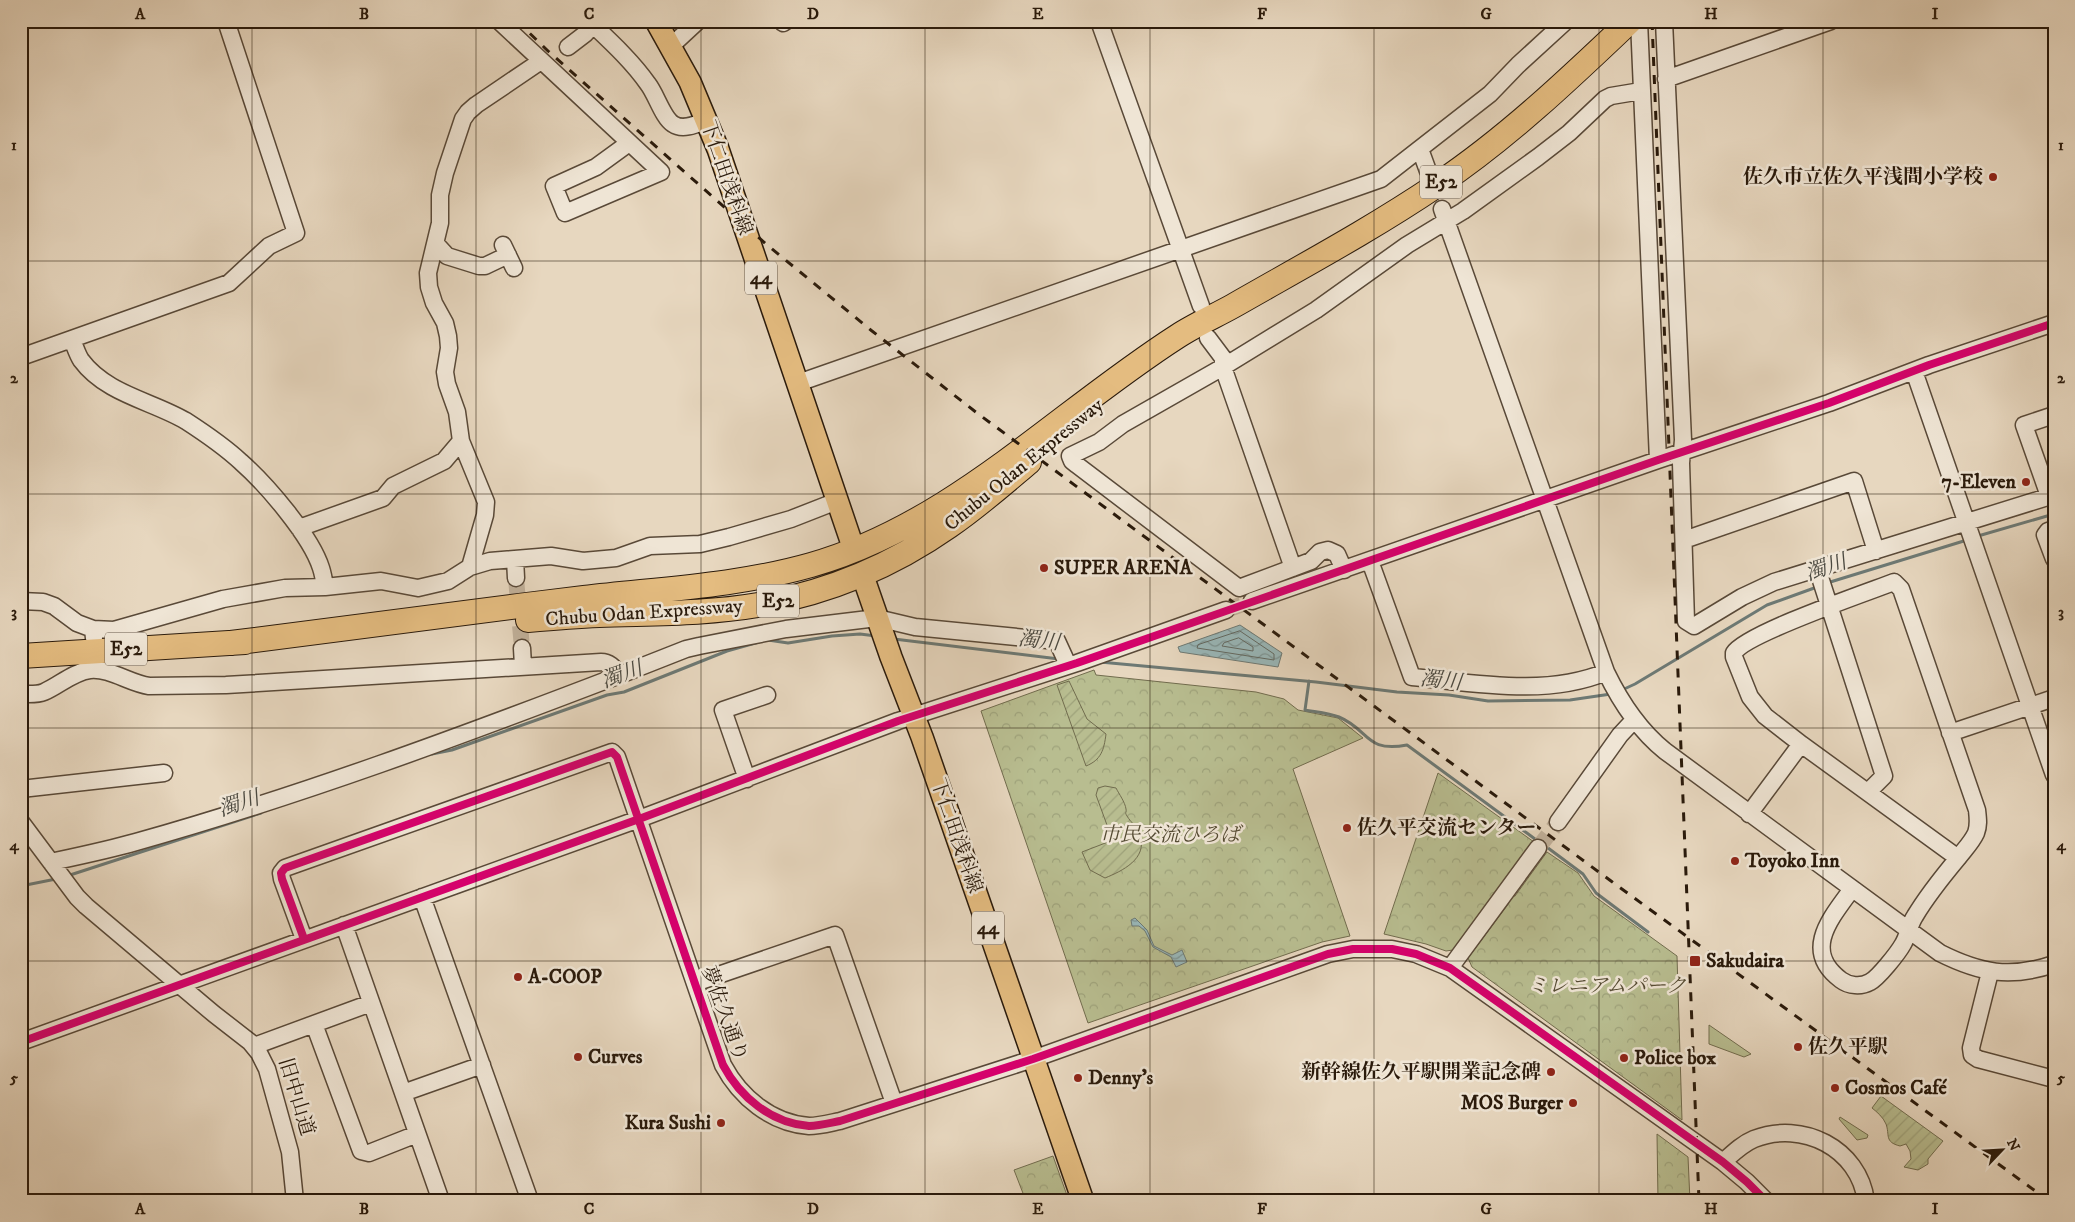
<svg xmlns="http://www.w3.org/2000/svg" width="2075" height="1222" font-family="'IM FELL DW Pica','Noto Serif JP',serif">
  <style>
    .grass { fill: #b8bd90; stroke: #716c4e }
    .park { fill: url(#park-crowns); stroke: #716c4e }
    .garden { fill: url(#garden-furrows); stroke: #716c4e }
    .water { fill: url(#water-waves); stroke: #6d7974 }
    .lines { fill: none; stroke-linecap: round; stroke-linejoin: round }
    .shore { stroke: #626962; stroke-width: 1 }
    .stream { stroke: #6d7974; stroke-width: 3 }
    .minor-tunnel { stroke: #c1b19b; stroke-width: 16; stroke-dasharray: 16 8; stroke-linecap: butt }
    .minor-casing { stroke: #594938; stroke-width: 19 }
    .major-casing { stroke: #2a1a0b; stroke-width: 24 }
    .highway-casing { stroke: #2a1a0b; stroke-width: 26 }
    .minor { stroke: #efe5d5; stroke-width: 16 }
    .major { stroke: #e4bc80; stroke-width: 21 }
    .highway { stroke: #e4bc80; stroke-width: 24 }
    .rail { stroke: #2a1a0b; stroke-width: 3; stroke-dasharray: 9 9; stroke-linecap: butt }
    .cycleway-casing { stroke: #efe5d5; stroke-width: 11 }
    .cycleway { stroke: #d6006c; stroke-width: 8 }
    .grid { fill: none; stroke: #2a1a0b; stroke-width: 1; stroke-opacity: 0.55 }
    .poi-dot { fill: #8f2418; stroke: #efe5d5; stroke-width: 2 }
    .labels { text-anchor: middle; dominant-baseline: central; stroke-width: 5; stroke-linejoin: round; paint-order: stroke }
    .shield { fill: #efe5d5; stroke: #655748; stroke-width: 1 }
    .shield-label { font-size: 19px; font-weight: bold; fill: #2a1a0b }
    .poi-label { font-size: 20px; font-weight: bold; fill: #2a1a0b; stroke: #efe5d5; text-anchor: start }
    .street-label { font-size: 20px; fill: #2a1a0b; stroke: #efe5d5 }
    .park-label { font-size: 20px; font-style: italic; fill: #554b33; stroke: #efe5d5 }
    .water-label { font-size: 21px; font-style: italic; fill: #4b4940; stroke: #efe5d5 }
    .neatline { fill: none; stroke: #2a1a0b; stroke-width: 2 }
    .grid-label { font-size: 16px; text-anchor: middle; font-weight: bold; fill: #2a1a0b }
  </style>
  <defs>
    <pattern id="park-crowns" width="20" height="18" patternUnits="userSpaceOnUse" patternTransform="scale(1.25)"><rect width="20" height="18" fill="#b8bd90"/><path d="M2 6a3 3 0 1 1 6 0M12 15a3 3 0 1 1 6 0" fill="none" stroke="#9ea27b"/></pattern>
    <pattern id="garden-furrows" width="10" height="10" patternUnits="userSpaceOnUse" patternTransform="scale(1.25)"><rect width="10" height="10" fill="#b8bd90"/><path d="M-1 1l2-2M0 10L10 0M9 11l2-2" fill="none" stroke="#9ea27b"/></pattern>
    <pattern id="water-waves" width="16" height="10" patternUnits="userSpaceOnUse" patternTransform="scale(1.25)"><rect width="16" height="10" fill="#99b8ba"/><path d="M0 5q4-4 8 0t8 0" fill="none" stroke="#7d9595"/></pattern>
  </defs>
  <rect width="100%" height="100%" fill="#e7d7bf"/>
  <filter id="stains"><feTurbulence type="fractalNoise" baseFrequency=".004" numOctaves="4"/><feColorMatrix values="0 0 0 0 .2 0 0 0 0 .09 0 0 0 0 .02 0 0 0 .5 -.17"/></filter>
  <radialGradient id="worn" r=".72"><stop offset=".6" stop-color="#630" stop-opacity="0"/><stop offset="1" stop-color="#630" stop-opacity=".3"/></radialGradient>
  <!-- grass -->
  <path class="grass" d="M1709,1025L1751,1054L1744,1057L1709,1044Z
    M1840,1117L1868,1135L1867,1138L1857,1140L1839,1119Z"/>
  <!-- park -->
  <path class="park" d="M1094,670L1096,675L1256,692L1284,699L1298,710L1338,718L1363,738L1293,769L1350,936L1322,942L1088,1023L981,711Z
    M1438,773L1534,842L1494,897L1515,896L1547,852L1578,873L1594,896L1677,956L1682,1120L1472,967L1468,958L1509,903L1488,904L1453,950L1446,951L1426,944L1384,934Z
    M1657,1134L1688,1157L1690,1201H1658Z
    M1053,1156L1069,1201H1026L1014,1170Z"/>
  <!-- garden -->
  <path class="garden" d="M1069,681L1087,719L1106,734C1104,750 1101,760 1086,766L1057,685Z
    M1105,786L1116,788C1119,794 1125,802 1126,809C1127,814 1124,811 1127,816C1131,823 1138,827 1140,835C1148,859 1122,871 1105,878L1090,870L1082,852L1108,842L1111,836L1096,795L1098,788Z
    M1881,1096L1943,1141L1928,1159V1164L1918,1170L1904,1167L1911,1159L1910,1151L1906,1144L1900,1146C1884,1142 1890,1135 1886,1124C1883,1117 1877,1112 1872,1108Z"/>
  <!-- water -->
  <path class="water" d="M1240,625L1282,653L1278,667L1180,652L1178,647Z
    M1135,918L1147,930L1154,946L1172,955L1182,950L1187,962L1176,967L1171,957L1153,947L1145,931L1139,926H1132L1131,920Z"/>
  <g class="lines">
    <!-- shore -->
    <path class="shore" d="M1240,631L1274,654V660L1197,648L1198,645Z
      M1239,638L1253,647V651L1222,646L1224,643Z"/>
    <!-- stream -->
    <path class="stream" d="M1978,536L2054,514
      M1827,583L1967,540
      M894,639L1059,659
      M768,640L788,643L832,636L860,634L876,636
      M1100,662L1316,682L1397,692L1449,695L1488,701L1570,700L1611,694
      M1309,681L1305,710C1316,712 1329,713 1339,717C1370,730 1365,753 1407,745L1539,842
      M1622,690L1635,684L1767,605L1817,587
      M432,754L452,750L607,695L624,692L727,651L759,642
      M1544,845L1583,874L1596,893L1648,932
      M67,876L261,813
      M21,886L56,879"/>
    <!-- minor-tunnel -->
    <path class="minor-tunnel" d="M516,578L522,648
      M1226,610L1252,601
      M1538,848L1558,822"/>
    <defs>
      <path id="minor" d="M499,21L661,172L565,213L554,186L596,167L629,143
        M589,21C610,41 632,61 648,84C656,94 663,118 673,124C683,131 697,124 707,120
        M782,21L783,23L786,21
        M1099,21L1201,306
        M1639,21L1658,460
        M1664,21L1683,440L1681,463L1686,621L1694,626L1742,597L1774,582L2054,495
        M568,47L585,34L593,25
        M670,47L698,21
        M1666,79L1831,21
        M1420,149L1428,171
        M1442,209L1606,672C1621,703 1639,730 1665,751L1940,953C1980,973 2010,979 2054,964
        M436,244L447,256L479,266H485L508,255
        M503,245L514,268
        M1208,338L1223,358V367L1293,568
        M72,340C75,346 77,354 81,360C106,394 152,401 186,421C203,432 226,448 241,462C266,484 311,536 321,568C323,574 324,580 325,587
        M21,357L229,283L269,246L296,233L226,21
        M1914,371L2054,775
        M798,383L1381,179L1490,94L1518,65L1566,21
        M2049,496L2024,425L2054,415
        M299,528L383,498L393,486L444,461L461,441
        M2054,529L2048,531L2045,535L2054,559
        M1684,540L1854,481L1876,551
        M515,559L516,578
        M1370,561L1412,677C1475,683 1546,697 1606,672
        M470,567L485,515L486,502L461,441L457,412L447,384L445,372L449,348L448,336L445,323L434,303L429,287L428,273L440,223V195L445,173L463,119L468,112L476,105L541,61
        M1817,568L1884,776L1868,792
        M1344,570L1337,554L1328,550L1320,552L1311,561L1239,588L1077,465L1072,461L1070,456L1099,442L1123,424L1223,367L1316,310L1407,245L1463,211L1538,157L1569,133L1605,99L1611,96L1641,91
        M21,601L43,602L54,606L77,623L93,629
        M1252,601L1658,460L1829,403L1929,365L2054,323
        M94,638L93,629L114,630L223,599L285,588L325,587L381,581L418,588L448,581L470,567L490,561L551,556L583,561L616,558L650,546L700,544L729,537L791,519L837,501
        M522,648L523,666
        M21,694C29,694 37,695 44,692C60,685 73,672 90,670C110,668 129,683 149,686L226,685L601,662C610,662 614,668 620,675L686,649L699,646L786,629L877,618L915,627L1057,641L1068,665
        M1950,733L2054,698
        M747,779L723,710L767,695
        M21,789L164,773
        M1749,814L1801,744
        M21,822L77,897L86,906L214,1014L250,1042L259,1053L267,1069L290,1152L295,1201
        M1558,822L1620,735L1634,720
        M51,862C79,856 108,850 136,842C300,796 461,736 620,675
        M1852,889C1830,919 1802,951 1841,980C1849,986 1861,987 1870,982C1878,978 1898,953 1903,944C1908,936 1909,925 1915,916C1927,896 1943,876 1958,858C1964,850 1972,842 1976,833C1979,825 1978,819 1977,810L1901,589L1894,582C1868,592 1745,634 1734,653V657L1750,697L1765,716L1801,744L1958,858
        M422,897L530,1201
        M344,925L441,1201
        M304,939L282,879L281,873L285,868L612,752L617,757L723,1065C740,1097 771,1123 809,1126C819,1126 830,1123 840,1121L1033,1059L1328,954L1353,949H1392L1416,954L1450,968L1723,1162L1747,1182L1766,1201
        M1450,968L1538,848
        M1990,972L1971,1048L1972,1055L1978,1059L2054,1079
        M695,983L835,935L894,1103
        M314,1024L361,1151L369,1153L417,1134
        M21,1042L639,819L898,721L1077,663L1226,610
        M254,1046L371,1003
        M403,1093L482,1065
        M1723,1162C1733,1153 1742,1144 1754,1139C1802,1120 1859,1148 1866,1201"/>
      <path id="major" d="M656,21L690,82L718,149L851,541
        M866,585L891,657L922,737L1083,1201"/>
      <path id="highway" d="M528,620C551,618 575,616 599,615C652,613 706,614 758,605C826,593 892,566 949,526C977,507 1003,484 1029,462
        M231,643C348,628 466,612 584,598C660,589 737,586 811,565C952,525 1056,414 1178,336C1195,325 1215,316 1233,306C1301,267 1372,229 1437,185C1507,138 1569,79 1630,21
        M21,656L245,642"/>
    </defs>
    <!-- minor casing -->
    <use href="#minor" class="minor-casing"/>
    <!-- major casing -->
    <use href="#major" class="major-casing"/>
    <!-- highway casing -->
    <use href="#highway" class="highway-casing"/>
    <!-- minor -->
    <use href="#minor" class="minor"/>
    <!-- major -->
    <use href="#major" class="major"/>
    <!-- highway -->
    <use href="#highway" class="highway"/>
    <!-- rail -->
    <path class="rail" d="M517,21L548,51L766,244L872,331L977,413L1611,881L2049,1201
      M1652,21L1699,1201"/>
    <defs>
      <path id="cycleway" d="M304,939L282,879L281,873L285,868L612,752L617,757L723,1065C740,1097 771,1123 809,1126C819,1126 830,1123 840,1121L1033,1059L1328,954L1353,949H1392L1416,954L1450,968L1723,1162L1747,1182L1766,1201
        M21,1042L639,819L898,721L1077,663L1658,460L1829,403L1929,365L2054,323"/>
    </defs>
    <!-- cycleway casing -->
    <use href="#cycleway" class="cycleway-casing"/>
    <!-- cycleway -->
    <use href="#cycleway" class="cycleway"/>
  </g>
  <!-- grid -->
  <path class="grid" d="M252,21V1201M476,21V1201M701,21V1201M925,21V1201M1150,21V1201M1374,21V1201M1599,21V1201M1823,21V1201M21,261H2054M21,494H2054M21,728H2054M21,961H2054"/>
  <!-- markers -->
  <g class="poi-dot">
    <circle cx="1993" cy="177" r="5"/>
    <circle cx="2026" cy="482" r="5"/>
    <circle cx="1044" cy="568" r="5"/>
    <circle cx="1347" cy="828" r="5"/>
    <circle cx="1735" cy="861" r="5"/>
    <rect x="1689" y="955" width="12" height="12" rx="2.5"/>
    <circle cx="518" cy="977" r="5"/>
    <circle cx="1798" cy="1047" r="5"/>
    <circle cx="578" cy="1057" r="5"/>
    <circle cx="1624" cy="1058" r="5"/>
    <circle cx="1551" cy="1072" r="5"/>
    <circle cx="1078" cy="1078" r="5"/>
    <circle cx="1835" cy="1088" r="5"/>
    <circle cx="1573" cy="1103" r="5"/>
    <circle cx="721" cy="1123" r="5"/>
  </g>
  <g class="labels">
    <!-- shield labels -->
    <g class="shield">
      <rect x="1420" y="165.5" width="42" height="33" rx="4"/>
      <rect x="745" y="261.5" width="32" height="33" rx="4"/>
      <rect x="757" y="584.5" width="42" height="33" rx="4"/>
      <rect x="105" y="632.5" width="42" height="33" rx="4"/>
      <rect x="972" y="911.5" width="32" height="33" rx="4"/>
    </g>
    <g class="shield-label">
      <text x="1441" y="182">E52</text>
      <text x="761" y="278">44</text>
      <text x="778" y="601">E52</text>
      <text x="126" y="649">E52</text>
      <text x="988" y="928">44</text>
    </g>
    <!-- poi labels -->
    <g class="poi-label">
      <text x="1983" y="177" text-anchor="end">佐久市立佐久平浅間小学校</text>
      <text x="2016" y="482" text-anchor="end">7-Eleven</text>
      <text x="1054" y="568">SUPER ARENA</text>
      <text x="1357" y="828">佐久平交流センター</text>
      <text x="1745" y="861">Toyoko Inn</text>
      <text x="1706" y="961">Sakudaira</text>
      <text x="528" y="977">A-COOP</text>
      <text x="1808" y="1047">佐久平駅</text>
      <text x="588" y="1057">Curves</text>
      <text x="1634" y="1058">Police box</text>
      <text x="1541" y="1072" text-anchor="end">新幹線佐久平駅開業記念碑</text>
      <text x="1088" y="1078">Denny's</text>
      <text x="1845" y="1088">Cosmos Café</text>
      <text x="1563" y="1103" text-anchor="end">MOS Burger</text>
      <text x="711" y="1123" text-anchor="end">Kura Sushi</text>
    </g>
    <!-- street labels -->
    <g class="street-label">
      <text transform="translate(726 178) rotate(71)">下仁田浅科線</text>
      <text transform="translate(1024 465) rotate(-39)">Chubu Odan Expressway</text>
      <text transform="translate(644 613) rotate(-4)">Chubu Odan Expressway</text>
      <text transform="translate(956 836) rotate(71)">下仁田浅科線</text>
      <text transform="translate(724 1014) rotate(70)">夢佐久通り</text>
      <text transform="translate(296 1097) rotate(73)">旧中山道</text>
    </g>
    <!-- park labels -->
    <g class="park-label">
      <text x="1170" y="835">市民交流ひろば</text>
      <text x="1607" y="986">ミレニアムパーク</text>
    </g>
    <!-- water labels -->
    <g class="water-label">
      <text transform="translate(1826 568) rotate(-19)">濁川</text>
      <text transform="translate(1039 641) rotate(6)">濁川</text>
      <text transform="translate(622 675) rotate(-20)">濁川</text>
      <text transform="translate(1441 681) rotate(6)">濁川</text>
      <text transform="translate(239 804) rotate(-18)">濁川</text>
    </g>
  </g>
  <!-- margin -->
  <rect width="2075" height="1222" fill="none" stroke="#e7d7bf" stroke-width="55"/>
  <!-- north arrow -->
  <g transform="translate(2002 1150) rotate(65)" stroke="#efe5d5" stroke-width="4" paint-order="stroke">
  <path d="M0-4L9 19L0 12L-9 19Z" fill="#2a1a0b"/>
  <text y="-8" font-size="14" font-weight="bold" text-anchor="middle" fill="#2a1a0b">N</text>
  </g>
  <rect x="28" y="28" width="2020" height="1166" class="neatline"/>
  <g class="grid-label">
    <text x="140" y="19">A</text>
    <text x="364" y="19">B</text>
    <text x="589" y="19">C</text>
    <text x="813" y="19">D</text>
    <text x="1038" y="19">E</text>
    <text x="1262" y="19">F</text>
    <text x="1486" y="19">G</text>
    <text x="1711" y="19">H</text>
    <text x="1935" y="19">I</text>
    <text x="14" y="150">1</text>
    <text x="2061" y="150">1</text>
    <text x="14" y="383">2</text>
    <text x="2061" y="383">2</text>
    <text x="14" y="617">3</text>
    <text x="2061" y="617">3</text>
    <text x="14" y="850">4</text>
    <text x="2061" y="850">4</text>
    <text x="14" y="1083">5</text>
    <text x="2061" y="1083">5</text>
    <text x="140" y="1214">A</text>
    <text x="364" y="1214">B</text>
    <text x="589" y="1214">C</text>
    <text x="813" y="1214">D</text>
    <text x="1038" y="1214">E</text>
    <text x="1262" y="1214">F</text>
    <text x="1486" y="1214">G</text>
    <text x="1711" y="1214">H</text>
    <text x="1935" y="1214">I</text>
  </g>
  <rect width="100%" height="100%" filter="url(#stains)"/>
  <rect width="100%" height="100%" fill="url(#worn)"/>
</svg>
